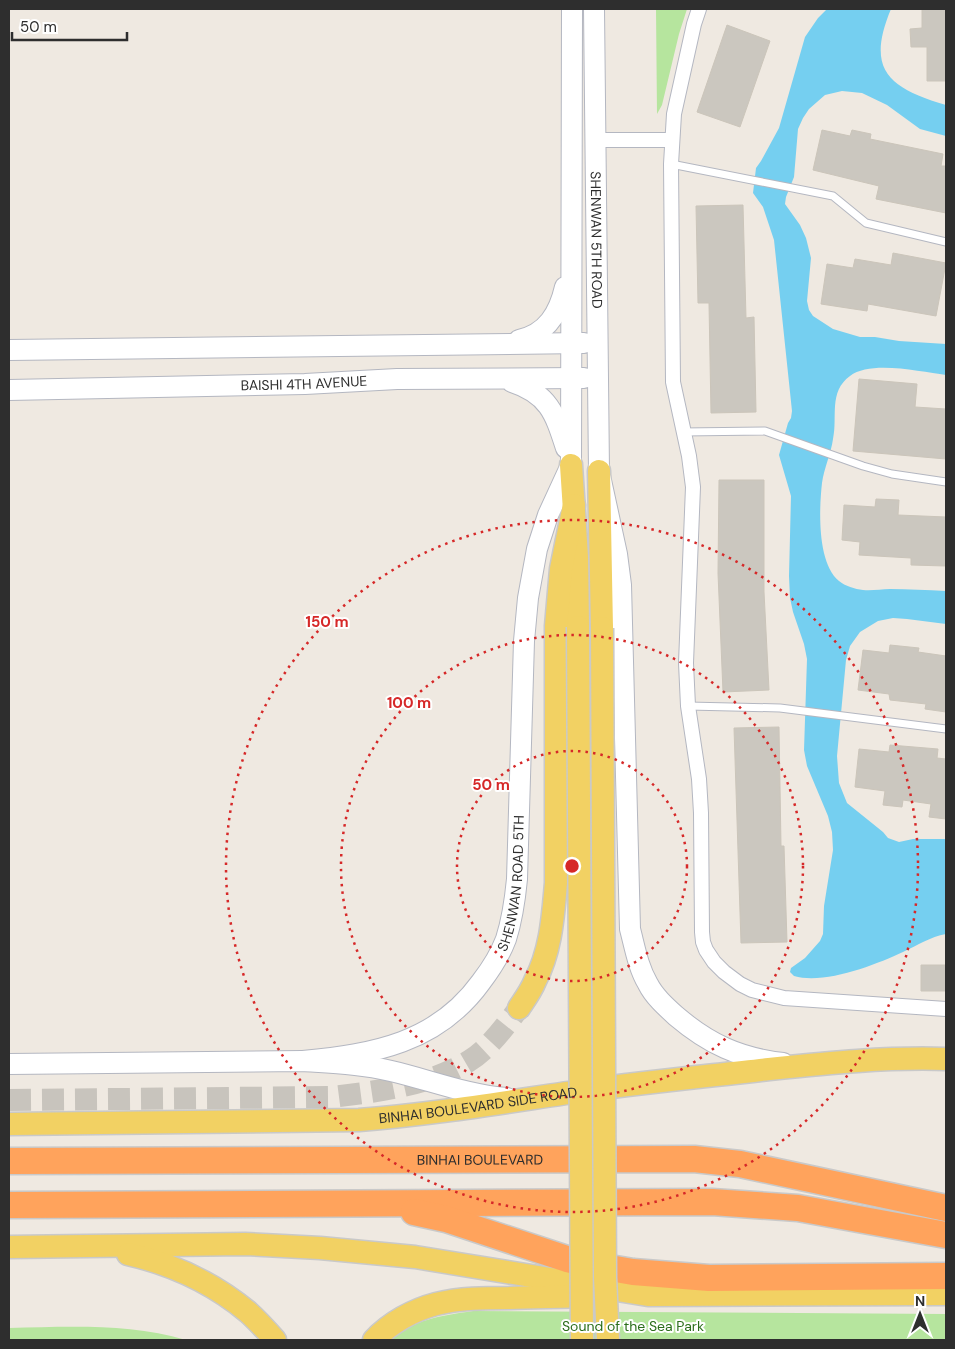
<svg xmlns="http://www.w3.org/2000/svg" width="955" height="1349" font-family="'DM Sans',sans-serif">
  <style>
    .green { fill: #b6e59e }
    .water { fill: #75cff0 }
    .building { fill: #cbc7bf; stroke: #cbc5ba }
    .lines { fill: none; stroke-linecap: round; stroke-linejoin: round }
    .primary-tunnel { stroke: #c8c4bd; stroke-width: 22; stroke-dasharray: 22 11; stroke-linecap: butt }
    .lane-casing { stroke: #b4b7c1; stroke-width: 9 }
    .street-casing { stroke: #b4b7c1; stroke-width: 16 }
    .secondary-casing { stroke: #b4b7c1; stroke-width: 22 }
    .primary-casing { stroke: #c9c9c9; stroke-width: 25 }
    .highway-casing { stroke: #c9c9c9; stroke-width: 29 }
    .lane { stroke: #fff; stroke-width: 7 }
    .street { stroke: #fff; stroke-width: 14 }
    .secondary { stroke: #fff; stroke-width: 20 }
    .primary { stroke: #f2d163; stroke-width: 22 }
    .highway { stroke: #ffa35c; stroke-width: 26 }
    .primary-bridge-casing { stroke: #c9c9c9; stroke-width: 25; stroke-linecap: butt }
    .primary-bridge { stroke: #f2d163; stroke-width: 22 }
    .ring { fill: none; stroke: #d62828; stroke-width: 2.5; stroke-dasharray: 2.5 5 }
    .labels { text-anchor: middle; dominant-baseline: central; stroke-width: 4; stroke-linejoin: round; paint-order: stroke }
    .street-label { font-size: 14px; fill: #2e2e2e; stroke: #fff }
    .park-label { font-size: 14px; fill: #2c6e1b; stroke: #fff }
    .centre { fill: #d62828; stroke: #fff; stroke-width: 2.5 }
    .ring-label { font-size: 15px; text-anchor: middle; font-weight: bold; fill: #d62828; stroke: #fff; stroke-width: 4; stroke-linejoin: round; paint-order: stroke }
  </style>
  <rect width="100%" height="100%" fill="#efe9e1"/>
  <!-- green -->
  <path class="green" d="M656,9H687L679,34L662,105L657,114Z
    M473,1311L946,1314V1340H388C417,1319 439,1316 473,1311Z
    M9,1328C68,1327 128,1323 186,1340H9Z"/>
  <!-- water -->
  <path class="water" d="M827,9H891C865,71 890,88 946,105V136L920,129L887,105L862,93L842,91L825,95L809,109L803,118L798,129L794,177L786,197L785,204L800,225L806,238L811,258L807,301L809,310L813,316L833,329L860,337H875L899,341L946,344V375C921,372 871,360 850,376C828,392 838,417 833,439C831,454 824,468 822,483C819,509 817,563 839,581C845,586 855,589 863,590C872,591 881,589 890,589C908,589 927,590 946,591V624L907,619L893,618L878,621L860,632L850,646L846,660L837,756L839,783L847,803L883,832L888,838L899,842L913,839H946V934C930,937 918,945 903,952C875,965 824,985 794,976L790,972L791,968L805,958L820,941L823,934L824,906L833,850L832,832L828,816L807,766L804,750L807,659L804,644L793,612L790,598L789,576L791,496L779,455L788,423L791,418L792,411L774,240L763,207L753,193L756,168L761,161L779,128L805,37L818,18Z"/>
  <!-- building -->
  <path class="building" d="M922,9H946V81H927V47H911L910,29L922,28Z
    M727,25L770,41L740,127L697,112Z
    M822,130L850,136L852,130L871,134L870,139L943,154L941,166H946V213L876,199L879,186L813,170Z
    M743,205L746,318L754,317L756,412L711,413L709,303H698L696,206Z
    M893,253L946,263L936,316L868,304L867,311L821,304L827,264L853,268L855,259L891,265Z
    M859,379L917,384L915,407L946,409V459L853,451Z
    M719,480H764V592L769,690L723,692L718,573Z
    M876,499L899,500L898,515L946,517V566L911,565V558L859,555L860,542L842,540L844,505L875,507Z
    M890,645L919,648L918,652L946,656V712L925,709L926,704L890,700L889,694L858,690L863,650L889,653Z
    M779,727L781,846H784L787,942L741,943L734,728Z
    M890,745L938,749L937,758L946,759V819L929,817L931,804L903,800L902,807L883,805L885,791L855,787L859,749L889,752Z
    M921,965H946V991H921Z"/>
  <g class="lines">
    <!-- primary-tunnel -->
    <path class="primary-tunnel" d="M9,1100L332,1097C379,1091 428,1086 469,1061C488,1050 506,1025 519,1008"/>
    <defs>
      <path id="lane" d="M671,164L833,196L866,223L946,242
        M683,432L765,431L863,466L892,474L946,482
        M688,706L780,708L946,729"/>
      <path id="street" d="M699,9L694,24L674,114L671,164L673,382L689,456L693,487L686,663L688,706L699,779L701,813L702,932L703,942L706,950L714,962L724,972L740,984L752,990L784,998L946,1009
        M595,140H671"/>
      <g id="secondary">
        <path id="s1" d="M594,9L599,471L617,554L621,585L630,929C635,948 638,967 648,984C654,996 665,1006 676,1016C709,1044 739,1058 783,1063"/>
        <path d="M519,340C547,334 559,313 565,287"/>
        <path d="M9,350L584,343"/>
        <path d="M512,382C549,394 555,414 566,448"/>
        <path id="s2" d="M9,390L305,384L397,379L584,378"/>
        <path id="s3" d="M303,1061C374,1054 437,1043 481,982C491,969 500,955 506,939C512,920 515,900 517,879L524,641L528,598L537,549L548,515L571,465L572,9"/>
        <path d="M9,1064L303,1061C333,1063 362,1064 391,1071C430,1080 467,1095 507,1098"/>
      </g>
      <g id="primary">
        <path d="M571,465L577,557L578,627"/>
        <path d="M599,471L602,628"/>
        <path d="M519,1008C525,999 531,991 535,981C551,951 553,916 556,883V626L561,569L574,505"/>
        <path id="s4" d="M9,1124L359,1120C436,1114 511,1101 588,1090C648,1082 708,1076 769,1069C828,1063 887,1057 946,1059"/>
        <path d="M9,1247L245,1244L320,1248L415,1257L648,1295L946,1294"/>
        <path d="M128,1254C172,1264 213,1283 248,1312C258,1321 267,1331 275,1340"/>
        <path d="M374,1340C390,1323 413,1310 436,1304C460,1298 485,1298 509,1298C535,1297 561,1297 587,1296"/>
      </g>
      <g id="highway">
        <path id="s5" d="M9,1161L694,1159L740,1164L946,1208"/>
        <path d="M9,1205L712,1202L798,1208L946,1235"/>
        <path d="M414,1212L446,1219L567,1259L598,1266L633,1272L709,1278L946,1276"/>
      </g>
    </defs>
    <!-- lane casing -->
    <use href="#lane" class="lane-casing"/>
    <!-- street casing -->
    <use href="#street" class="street-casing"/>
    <!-- secondary casing -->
    <use href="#secondary" class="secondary-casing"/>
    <!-- primary casing -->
    <use href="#primary" class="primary-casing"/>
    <!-- highway casing -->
    <use href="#highway" class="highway-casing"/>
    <!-- lane -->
    <use href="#lane" class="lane"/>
    <!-- street -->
    <use href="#street" class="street"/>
    <!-- secondary -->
    <use href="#secondary" class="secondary"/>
    <!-- primary -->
    <use href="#primary" class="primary"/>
    <!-- highway -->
    <use href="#highway" class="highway"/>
    <defs>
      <path id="primary-bridge" d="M578,627L582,1340
        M602,628L605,1277L608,1340"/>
    </defs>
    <!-- primary-bridge casing -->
    <use href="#primary-bridge" class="primary-bridge-casing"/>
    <!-- primary-bridge -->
    <use href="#primary-bridge" class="primary-bridge"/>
  </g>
  <!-- distance rings -->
  <g class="ring">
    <circle cx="572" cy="866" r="115"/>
    <circle cx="572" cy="866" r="231"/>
    <circle cx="572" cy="866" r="346"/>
  </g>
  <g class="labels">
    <!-- street labels -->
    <g class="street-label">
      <text stroke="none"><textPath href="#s1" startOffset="231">SHENWAN 5TH ROAD</textPath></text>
      <text stroke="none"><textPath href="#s2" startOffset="295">BAISHI 4TH AVENUE</textPath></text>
      <text stroke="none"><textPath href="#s3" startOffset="308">SHENWAN ROAD 5TH</textPath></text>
      <text stroke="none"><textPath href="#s4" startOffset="470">BINHAI BOULEVARD SIDE ROAD</textPath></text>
      <text stroke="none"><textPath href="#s5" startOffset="471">BINHAI BOULEVARD</textPath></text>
    </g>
    <!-- park labels -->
    <g class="park-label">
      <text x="633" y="1326">Sound of the Sea Park</text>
    </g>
  </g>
  <circle cx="572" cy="866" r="8" class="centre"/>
  <g class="ring-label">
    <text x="327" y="627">150 m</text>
    <text x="409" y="708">100 m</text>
    <text x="491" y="790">50 m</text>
  </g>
  <!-- border -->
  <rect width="955" height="1349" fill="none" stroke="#2e2e2e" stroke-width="20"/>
  <!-- north arrow -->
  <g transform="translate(920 1314)" stroke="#ffffff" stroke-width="4" paint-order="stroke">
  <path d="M0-4L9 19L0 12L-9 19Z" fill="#2e2e2e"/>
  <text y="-8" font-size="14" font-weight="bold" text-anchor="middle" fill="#2e2e2e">N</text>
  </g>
  <!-- scale -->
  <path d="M12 32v8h115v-8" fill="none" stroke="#2e2e2e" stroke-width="2.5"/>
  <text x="20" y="32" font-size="15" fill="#2e2e2e" stroke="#ffffff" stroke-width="4" paint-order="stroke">50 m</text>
</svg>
